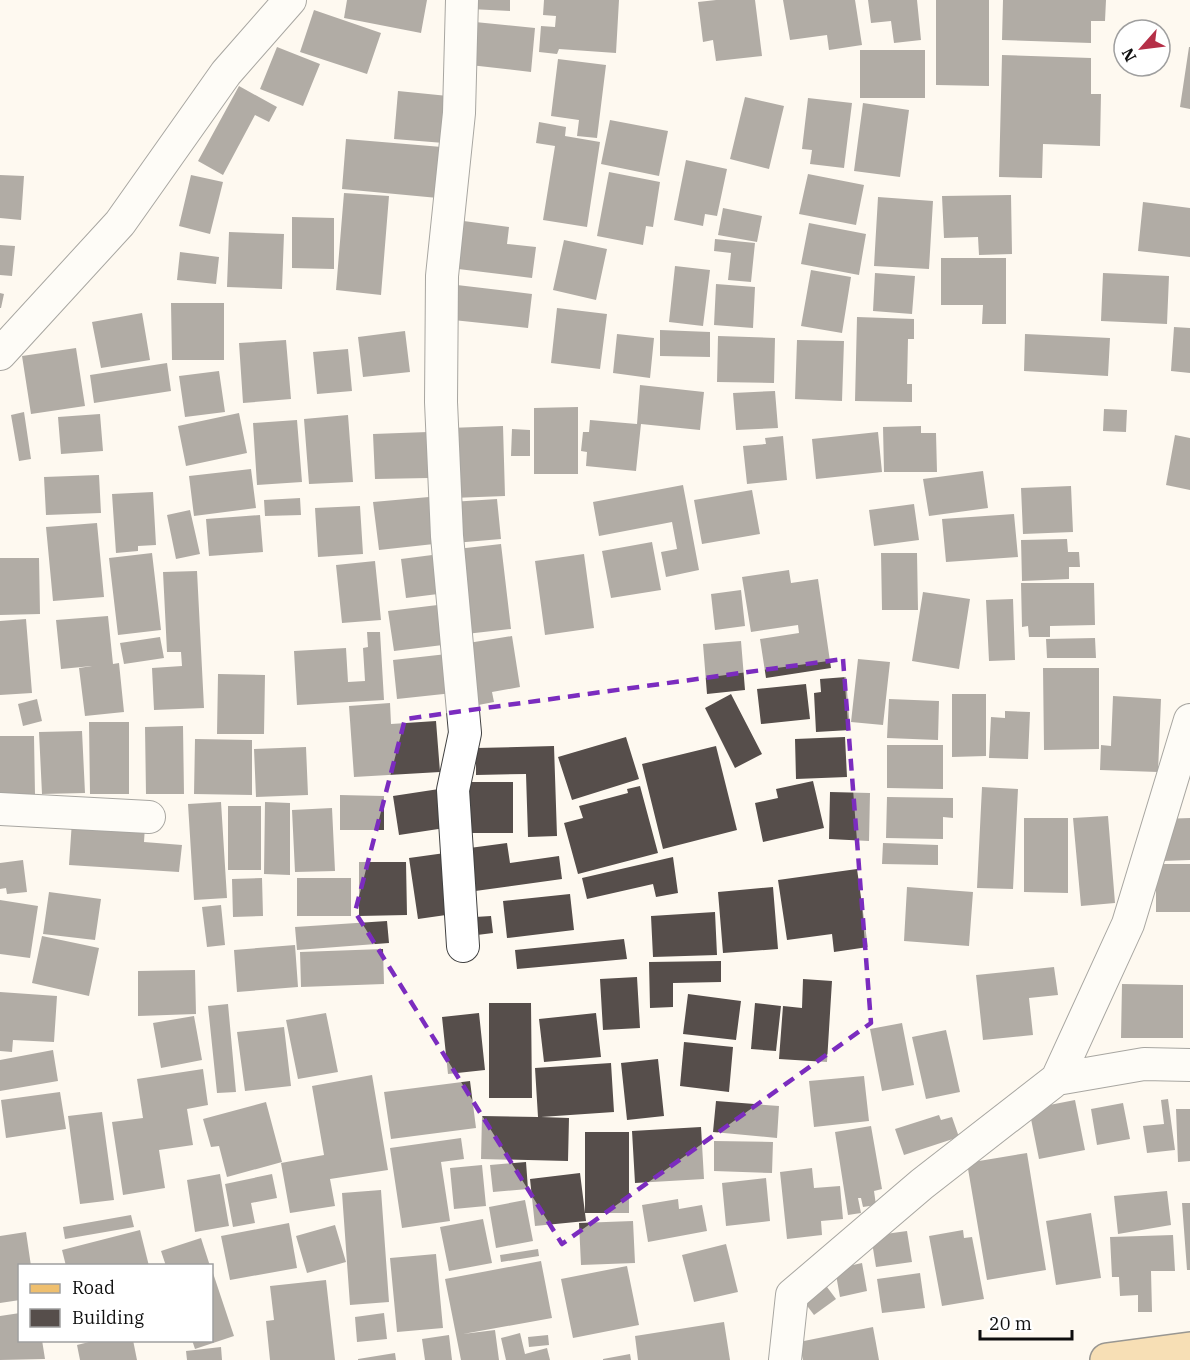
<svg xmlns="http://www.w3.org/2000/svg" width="1190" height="1360" font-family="'IBM Plex Serif',serif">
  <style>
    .building { fill: #564e4b }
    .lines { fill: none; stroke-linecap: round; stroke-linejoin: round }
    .street-casing { stroke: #414141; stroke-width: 34 }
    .primary-casing { stroke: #1f1f1f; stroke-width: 36 }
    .street { stroke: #fff; stroke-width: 32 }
    .primary { stroke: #efbf6e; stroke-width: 33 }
    .marked { fill: none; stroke: #7b2cbf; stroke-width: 4.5; stroke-dasharray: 12 8; stroke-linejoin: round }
  </style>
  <rect width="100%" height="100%" fill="#fef9f0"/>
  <!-- building -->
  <path class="building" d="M347,0H427L421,33L344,18Z
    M470,0H510V11L470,9Z
    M544,0H619L616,53L559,49L557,54L539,52L541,26L555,27L556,16L543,15Z
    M716,0H755L762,56L716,61L713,40L703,42L698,2Z
    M783,0H855L862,45L829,50L827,35L790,40Z
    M868,0H917L921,40L894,43L891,21L871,23Z
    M936,0H989V86L936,85Z
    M1003,0H1106L1105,21H1091V43L1002,40Z
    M314,10L381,33L367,74L300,52Z
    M475,22L535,28L531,72L470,65Z
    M277,47L320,64L303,106L260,89Z
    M1189,47H1190V109L1180,107Z
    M860,50H925V98H860Z
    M1002,55L1091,58V94H1101L1100,146L1043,144L1042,178L999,177Z
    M558,59L606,65L597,138L577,136L579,120L551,116Z
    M239,86L277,107L269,122L255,115L223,175L198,161Z
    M398,91L448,96L444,143L394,139Z
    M745,97L784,106L769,169L730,159Z
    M808,98L852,103L844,168L810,164L812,150L802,149Z
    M863,103L909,110L900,177L854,171Z
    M610,120L668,131L659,176L601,164Z
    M539,122L566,127L565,136L600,142L587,227L543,220L555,146L536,143Z
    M346,139L442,147L438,198L342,189Z
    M686,160L727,169L717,216L705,214L703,226L674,220Z
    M609,172L660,182L653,227L646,226L643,245L597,236Z
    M808,174L864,185L856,225L799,214Z
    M0,175L24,176L21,220L0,218Z
    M191,175L223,182L210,234L179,226Z
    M344,193L389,196L381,295L336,290Z
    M1011,195L1012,254L979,255L978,237L944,238L942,196Z
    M878,197L933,201L929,269L874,266Z
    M1143,202L1190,208V257L1138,251Z
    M723,208L762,216L757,242L718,235Z
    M292,217L334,218V269L292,268Z
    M456,220L509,227L507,244L536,247L532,278L450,268Z
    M809,223L866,234L859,275L801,264Z
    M229,232L284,234L282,289L227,287Z
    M715,239L755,243L751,282L728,280L731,253L714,251Z
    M564,240L607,249L596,300L553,290Z
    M0,245L15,246L12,276L0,275Z
    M180,252L219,257L216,284L177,280Z
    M941,258H1006V324H982L983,305H941Z
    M675,266L710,270L703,326L669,322Z
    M811,270L851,277L842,333L801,326Z
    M875,273L915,276L912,314L873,311Z
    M1103,273L1169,276L1167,324L1101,321Z
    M716,284L755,287L753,328L714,325Z
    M457,285L532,294L528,328L453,320Z
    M0,293L4,294L1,308H0Z
    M171,303H224V360H172Z
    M557,308L607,314L600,369L551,363Z
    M142,313L150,360L101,368L92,322Z
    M857,317L914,319V339H908L907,384H912V402L855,401Z
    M1174,327L1190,328V373L1171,371Z
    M660,330L710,332V357L660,356Z
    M405,331L410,372L363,377L358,337Z
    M617,334L654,338L650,378L613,373Z
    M1025,334L1110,338L1108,376L1024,371Z
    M718,336L775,338L774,383L717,382Z
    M286,340L291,399L243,403L239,343Z
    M797,340L844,341L842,401L795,399Z
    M76,348L85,406L31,414L22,356Z
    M348,349L352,391L317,394L313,352Z
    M167,363L171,391L94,403L90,375Z
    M219,371L225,412L185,417L179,376Z
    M640,385L704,392L700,430L641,424L636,471L586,466L587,452L581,451L583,432H589L590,420L637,424Z
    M775,391L778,428L736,430L733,393Z
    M578,407V474H534V408Z
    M1104,409L1127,410L1126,432L1103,431Z
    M24,412L31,459L19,461L11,415Z
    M239,413L247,453L186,466L178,426Z
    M100,414L103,451L61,454L58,417Z
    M348,415L353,482L309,484L304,419Z
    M297,420L302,482L257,485L253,423Z
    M503,426L505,496L452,498L449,428Z
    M921,426V433H936L937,472H884L883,427Z
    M512,429L530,430V456H511Z
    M428,432L429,478L375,479L373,434Z
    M878,432L882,472L816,479L812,439Z
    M1175,435L1190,438V490L1166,485Z
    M783,436L787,480L747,484L743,446L766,444L765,438Z
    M251,469L256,508L194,516L189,476Z
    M983,471L988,508L929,516L923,479Z
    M99,475L101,513L46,515L44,477Z
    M683,485L699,570L666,577L661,552L677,549L672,522L599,536L593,502Z
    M1071,486L1073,532L1023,534L1021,488Z
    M752,490L760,534L702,544L694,500Z
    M153,492L156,545L138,546V551L116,553L112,494Z
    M429,497L434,544L379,550L373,502Z
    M300,498L301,515L265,516L264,500Z
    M497,499L501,539L454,543L451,502Z
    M914,504L919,540L874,546L869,510Z
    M360,506L363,554L318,557L315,508Z
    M190,510L200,554L176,559L167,515Z
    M1014,514L1018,557L946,562L942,519Z
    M260,515L263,552L209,556L206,519Z
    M97,523L104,597L53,601L46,527Z
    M1067,539L1068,552H1079L1080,567H1069V579L1022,581L1021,540Z
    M652,542L661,590L611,598L602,551Z
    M501,544L511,629L466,634L457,549Z
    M152,553L161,630L118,635L109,558Z
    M881,553H917L918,610H882Z
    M440,554L446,593L406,598L401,559Z
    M584,554L594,628L545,635L535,561Z
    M0,558H39L40,614L0,615Z
    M375,561L381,620L342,623L336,565Z
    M789,570L791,583L818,579L831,668L766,678L760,639L799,633L798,625L751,632L742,577Z
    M197,571L204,708L154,710L152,668L182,666L181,652H167L163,572Z
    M1021,583H1094L1095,625L1050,626V637H1029L1028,626L1022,627Z
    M741,590L745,626L715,630L711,594Z
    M923,592L970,599L959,669L912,661Z
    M1013,599L1015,660L989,661L986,600Z
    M446,604L451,644L394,651L388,611Z
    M108,616L113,664L119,663L124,712L85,716L79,668L92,666L61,669L56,620Z
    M26,619L32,693L0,695V621Z
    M367,632H380L384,700L297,705L294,651L346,648L348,682L365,681L363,648L368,647Z
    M512,636L520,687L492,692L494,702L473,706L462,644Z
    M160,637L164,658L124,664L120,643Z
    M1095,638L1096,658H1047L1046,639Z
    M741,641L745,690L707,694L703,644Z
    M447,654L453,693L397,699L393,660Z
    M858,659L890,662L883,725L851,722Z
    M1043,668H1099V749L1044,750Z
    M218,674L265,675L264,734H217Z
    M846,677L850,730L816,732L814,693L821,692L820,679Z
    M806,684L810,719L761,724L757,689Z
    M731,694L762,754L735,768L705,708Z
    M952,694H986V756L952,757Z
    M1113,696L1161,699L1158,772L1100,770L1101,745L1111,746Z
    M37,699L42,721L23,726L18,704Z
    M889,699L939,701L938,740L887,738Z
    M390,703L391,724L436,721L440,772L354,777L349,706Z
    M1005,711L1030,712L1028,759L989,758L991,717L1005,718Z
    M89,722H129V794H90Z
    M183,726L184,794H146L145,727Z
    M82,731L85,793L42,794L39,732Z
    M0,736H34L35,795H0Z
    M626,737L639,779L572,800L558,757Z
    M845,737L847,777L796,779L795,739Z
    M195,739L252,740V795L194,794Z
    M887,745H943V789L887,788Z
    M554,746L557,836L528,837L526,774L476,775V748Z
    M716,746L737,830L663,849L642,764Z
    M306,747L308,795L256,797L254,749Z
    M813,781L824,828L763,842L755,803L778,798L776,789Z
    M469,782H513V833H469Z
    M640,786L658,853L578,874L564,823L583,818L579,806L628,793L627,789Z
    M982,787L1018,789L1013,889L977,888Z
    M439,789L445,828L399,835L393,796Z
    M830,792L870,793L869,841L829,839Z
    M340,795L384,796V830H340Z
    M887,797L953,798V818L943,817V839L886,838Z
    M221,802L227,898L194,900L188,804Z
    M265,802L290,803V875L264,874Z
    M228,806H261V870H228Z
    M332,808L335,871L295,872L292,810Z
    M1108,816L1115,903L1081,906L1073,818Z
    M1024,818H1068V893L1024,892Z
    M1190,818V860L1163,861L1162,819Z
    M72,821L145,826L144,842L182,845L179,872L69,865Z
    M507,843L510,863L559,856L562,879L468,892L462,849Z
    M883,843L938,845V865L882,864Z
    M445,853L453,914L418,919L409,858Z
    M673,857L678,893L656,897L653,884L587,899L582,878Z
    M23,860L27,892L7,894L6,888L0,889V863Z
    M359,862H406L407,915L359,916Z
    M1156,864H1190V912H1156Z
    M857,869L868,947L834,952L832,934L787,940L778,880Z
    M262,878L263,916L233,917L232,879Z
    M297,878H351V916H297Z
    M773,887L778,949L723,953L718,892Z
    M907,887L973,892L969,946L904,941Z
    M49,892L101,899L95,940L43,934Z
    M570,894L574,930L507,938L503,901Z
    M0,900L38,906L30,958L0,954Z
    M221,905L225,945L207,947L202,907Z
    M715,912L717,955L653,957L651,916Z
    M491,916L493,933L477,935L475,917Z
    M387,921L389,943L297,950L295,927Z
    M42,936L99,948L89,996L32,983Z
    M624,939L627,959L517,969L515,950Z
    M295,945L298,987L237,992L234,950Z
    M383,949L384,984L301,987L300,952Z
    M721,961V982L673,983V1007L650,1008L649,962Z
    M1054,967L1058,995L1029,998L1033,1035L983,1040L976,975Z
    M195,970L196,1014L138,1016V971Z
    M637,977L640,1028L603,1030L600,979Z
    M803,979L832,981L827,1062L779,1059L783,1006L802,1008Z
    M1122,984L1183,985V1038H1121Z
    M0,992L57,996L54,1042L13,1040L12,1052L0,1051Z
    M688,994L741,1001L736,1040L683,1034Z
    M489,1003H531L532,1098H489Z
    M755,1003L781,1006L776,1051L751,1049Z
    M228,1004L236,1092L217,1093L208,1006Z
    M326,1013L338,1072L298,1079L286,1020Z
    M479,1013L485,1070L448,1074L442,1017Z
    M596,1013L601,1057L544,1062L539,1019Z
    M194,1016L202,1060L161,1068L153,1023Z
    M902,1023L914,1085L882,1091L870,1029Z
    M284,1027L291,1086L245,1091L237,1032Z
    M946,1030L960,1092L926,1099L912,1037Z
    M684,1042L733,1047L729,1092L680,1086Z
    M53,1050L58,1081L0,1091V1060Z
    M658,1059L664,1116L627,1120L621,1063Z
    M611,1063L614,1112L541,1117L569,1118L568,1161L481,1159L482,1116L538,1117L535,1068Z
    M203,1069L208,1105L187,1109L193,1145L159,1150L165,1188L123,1195L112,1122L143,1118L137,1079Z
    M372,1075L388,1170L330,1179L335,1206L290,1213L281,1163L324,1155L312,1086Z
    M864,1076L869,1121L814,1127L809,1081Z
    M470,1081L476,1128L391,1139L384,1092Z
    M60,1092L66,1129L6,1138L1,1100Z
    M1168,1099L1175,1150L1147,1153L1143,1126L1164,1124L1161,1100Z
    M1075,1100L1085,1150L1039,1159L1029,1109Z
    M716,1101L779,1106L777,1138L713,1132Z
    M266,1102L282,1162L227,1177L219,1146L211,1147L203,1119Z
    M1123,1103L1130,1139L1097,1145L1091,1109Z
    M1176,1109H1190V1161L1178,1162Z
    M102,1112L114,1200L80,1204L68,1116Z
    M939,1115L941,1120L952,1117L959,1137L904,1155L895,1129Z
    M871,1126L882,1189L874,1191L876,1205L863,1207L861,1198H858L861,1213L848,1215L835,1132Z
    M701,1127L704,1179L635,1183L632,1131Z
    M585,1132H629V1213H585Z
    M461,1138L464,1159L441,1162L450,1221L402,1228L390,1148Z
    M714,1141L773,1142L772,1173L714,1171Z
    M1027,1153L1046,1270L987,1280L967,1163Z
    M526,1162L528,1189L493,1192L490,1165Z
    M482,1165L486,1206L454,1209L450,1168Z
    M812,1168L814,1188L840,1186L843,1219L821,1221L822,1235L787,1239L780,1172Z
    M580,1173L586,1221L535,1226L530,1179Z
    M220,1174L229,1226L195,1232L187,1180Z
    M272,1174L277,1198L251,1203L255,1223L233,1227L225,1184Z
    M766,1178L770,1221L726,1226L722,1183Z
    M381,1190L389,1302L350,1305L342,1193Z
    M1167,1191L1171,1225L1118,1234L1114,1196Z
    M678,1199L679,1209L702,1205L707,1231L648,1242L642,1205Z
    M525,1200L533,1241L496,1248L489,1207Z
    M1182,1203H1190V1270H1187Z
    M1091,1213L1101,1278L1056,1285L1046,1221Z
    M131,1215L134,1227L65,1239L63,1227Z
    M483,1219L492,1263L449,1271L440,1227Z
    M633,1221L635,1263L581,1265L579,1223Z
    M289,1223L297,1268L230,1280L221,1236Z
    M335,1225L346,1262L307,1273L296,1236Z
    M140,1230L149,1266H66L62,1250Z
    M963,1230L964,1238L972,1237L984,1299L942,1306L929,1236Z
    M907,1231L912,1262L876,1267L871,1236Z
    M26,1232L31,1266H20V1300L0,1303V1236Z
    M1173,1235L1175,1271H1151L1152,1312H1138V1295L1120,1296L1119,1277H1112L1110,1237Z
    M201,1238L210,1266H166L161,1251Z
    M726,1244L738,1292L694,1302L682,1255Z
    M538,1249L539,1256L501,1262L500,1255Z
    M436,1254L443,1328L397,1332L390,1258Z
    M541,1261L552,1318L463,1334L495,1330L499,1360H461L445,1279Z
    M862,1263L867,1291L840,1297L835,1269Z
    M627,1266L639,1325L573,1338L561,1279Z
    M212,1270L234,1336L195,1349L192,1340H212Z
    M920,1273L925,1308L882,1313L877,1279Z
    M326,1280L335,1360H270L266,1321L274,1320L270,1286Z
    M824,1283L836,1299L814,1315L802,1299Z
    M20,1313V1340H42L45,1359L0,1360V1316Z
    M384,1313L387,1339L357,1342L355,1317Z
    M724,1322L730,1360H638L635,1336Z
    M873,1327L879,1360H803L799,1342Z
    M520,1333L525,1354L547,1348L550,1360H506L501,1338Z
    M449,1335L452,1360H425L422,1339Z
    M548,1335L549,1345L529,1347L528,1337Z
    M97,1340H133L137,1360H80L77,1345Z
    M221,1347L222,1360H187L186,1351Z
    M395,1353L396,1360H358V1359Z
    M630,1354L631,1360H603V1359Z"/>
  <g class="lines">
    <defs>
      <path id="street" d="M462,0L459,113L442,276L441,402L447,536L465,733L453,790L463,946
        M0,354L120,223L226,73L290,0
        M0,809L149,817
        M1057,1079L1144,1064L1190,1065
        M785,1360L792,1295L922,1184L1057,1079L1128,924L1190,720"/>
      <path id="primary" d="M1107,1360L1190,1349"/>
    </defs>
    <!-- street casing -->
    <use href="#street" class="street-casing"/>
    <!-- primary casing -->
    <use href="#primary" class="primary-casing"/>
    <!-- street -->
    <use href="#street" class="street"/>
    <!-- primary -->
    <use href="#primary" class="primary"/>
  </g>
  <!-- marked area -->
  <path d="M0 0H1190V1360H0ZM843,659L871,1023L562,1244L355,912L405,719Z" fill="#fef9f0" fill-opacity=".55" fill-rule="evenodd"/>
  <path class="marked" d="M843,659L871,1023L562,1244L355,912L405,719Z"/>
  <!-- legend -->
  <rect x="18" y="1264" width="195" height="78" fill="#ffffff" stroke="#9f9f9f" stroke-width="1.5"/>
  <rect x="30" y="1284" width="30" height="9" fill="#efbf6e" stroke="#9f9f9f" stroke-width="1.5"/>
  <text x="72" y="1294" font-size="18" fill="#0e0e0e">Road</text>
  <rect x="30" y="1309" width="30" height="18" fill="#564e4b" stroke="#9f9f9f" stroke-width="1.5"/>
  <text x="72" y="1324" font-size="18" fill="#0e0e0e">Building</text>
  <!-- north arrow -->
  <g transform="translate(1142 48) rotate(242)"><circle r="28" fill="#ffffff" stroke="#9f9f9f" stroke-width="1.5"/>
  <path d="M0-4.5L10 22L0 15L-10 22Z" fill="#b52f47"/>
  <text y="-9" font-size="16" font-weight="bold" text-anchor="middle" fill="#0e0e0e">N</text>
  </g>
  <!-- scale -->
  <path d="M980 1330v9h92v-9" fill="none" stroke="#0e0e0e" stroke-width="3"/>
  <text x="989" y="1330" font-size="18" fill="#0e0e0e" stroke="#ffffff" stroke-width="4.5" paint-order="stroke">20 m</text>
</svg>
